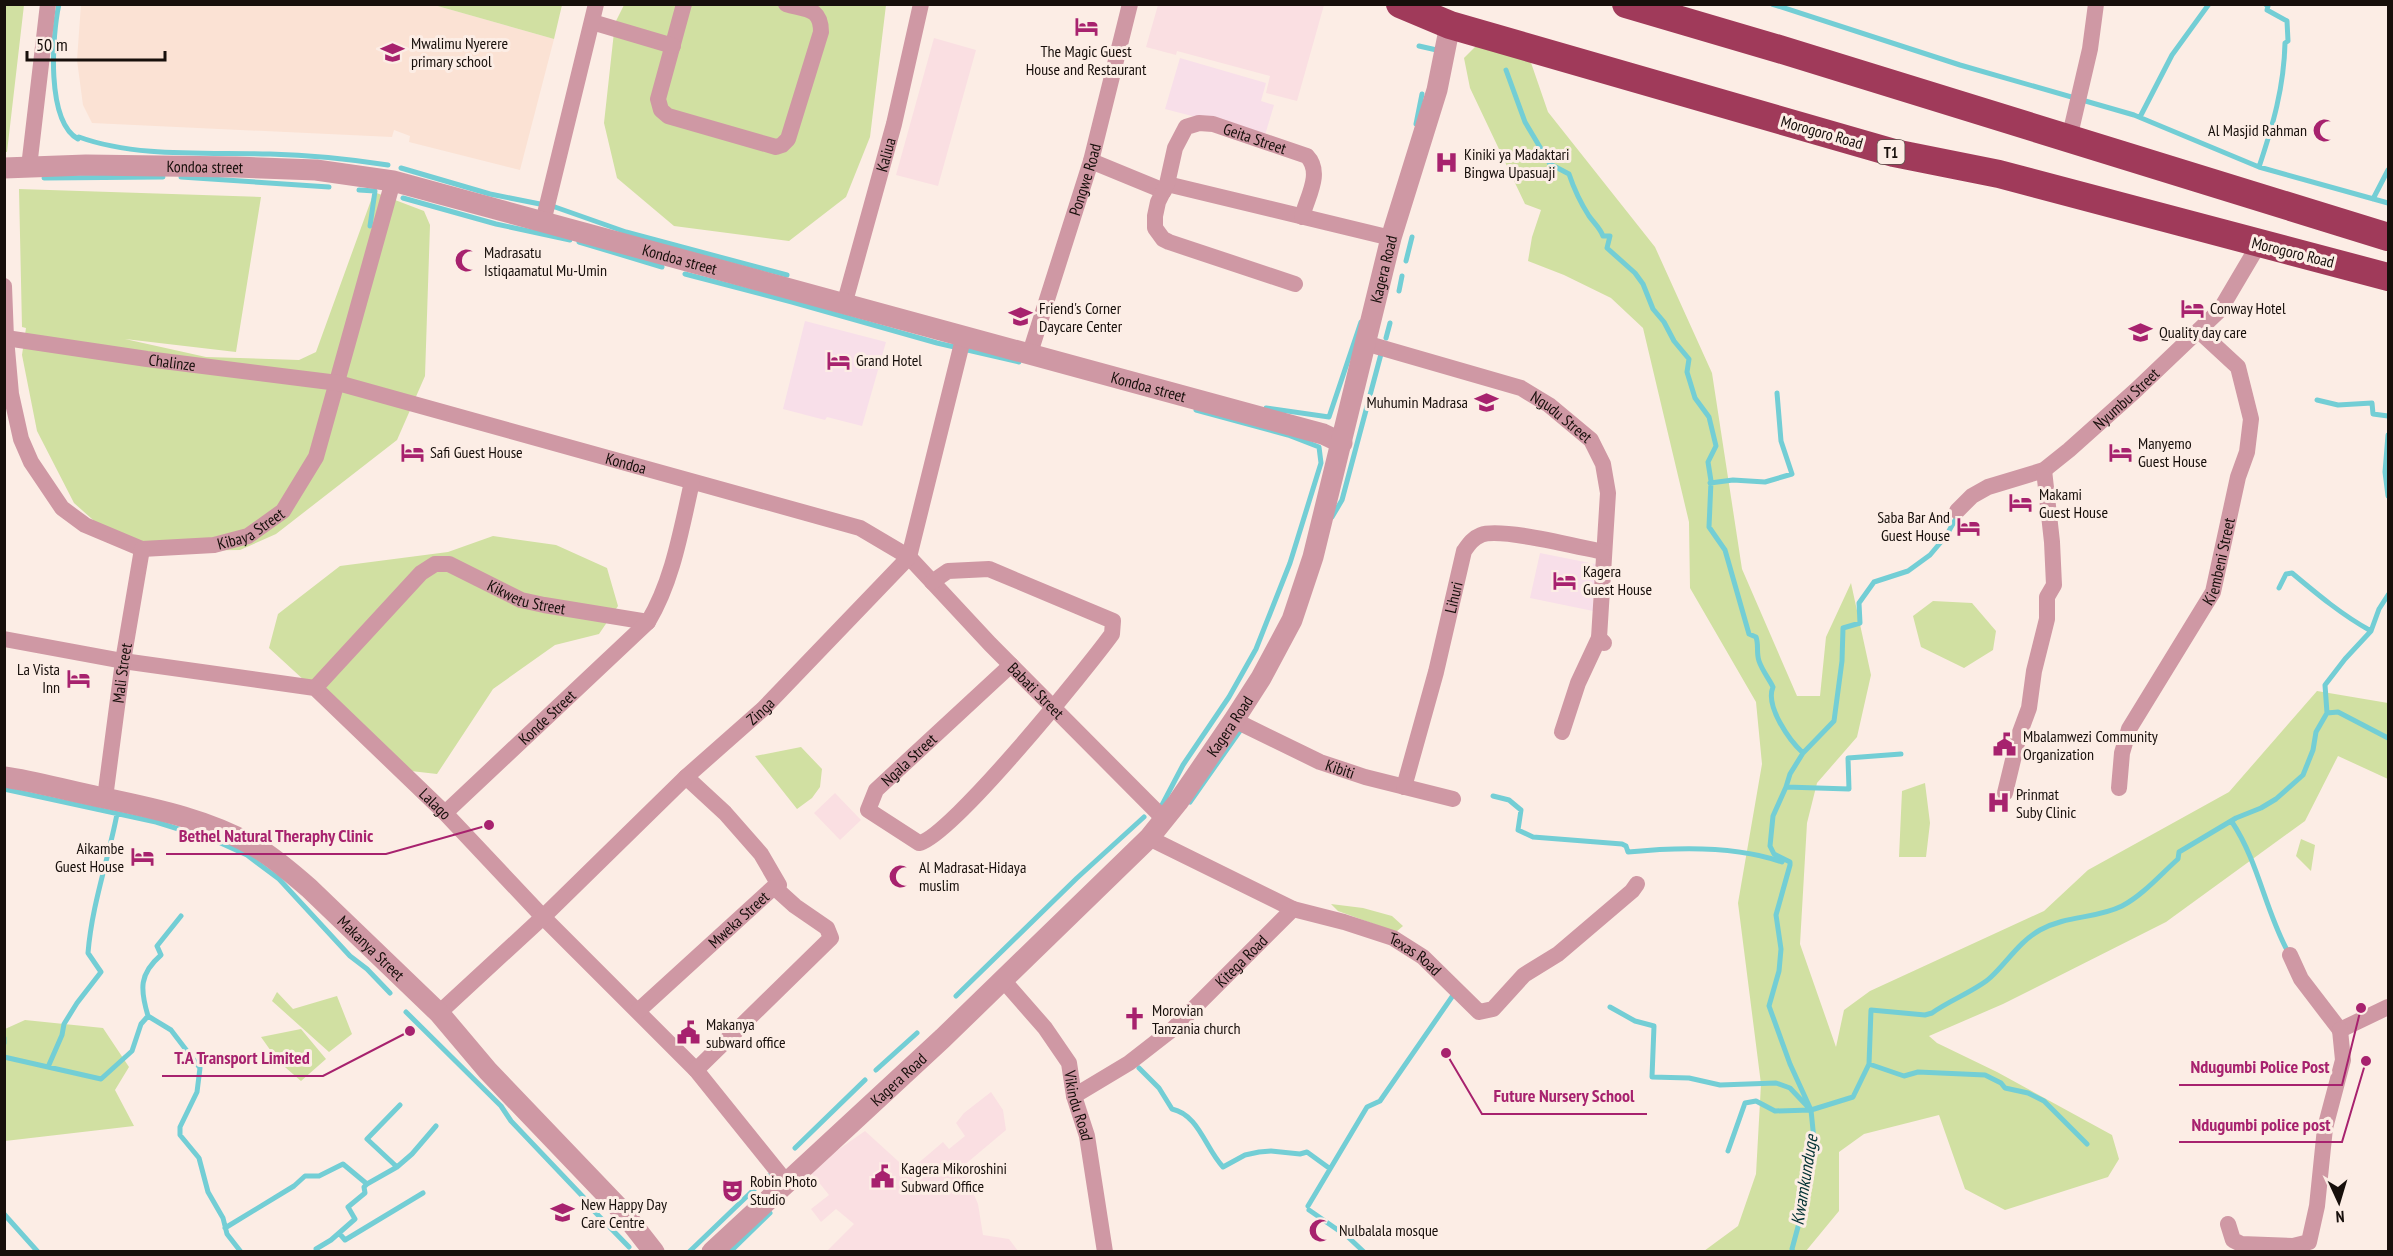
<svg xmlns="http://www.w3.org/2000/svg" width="2393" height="1256" font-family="'PT Sans Narrow',sans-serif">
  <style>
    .commercial { fill: #f8dfe9 }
    .industrial { fill: #fadfe2 }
    .built { fill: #fbe2d4 }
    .green { fill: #d1e0a2 }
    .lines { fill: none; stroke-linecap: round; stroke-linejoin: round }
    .stream { stroke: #73ced5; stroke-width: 5 }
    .minor { stroke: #cf98a4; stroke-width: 16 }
    .tertiary { stroke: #cf98a4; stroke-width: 21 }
    .trunk { stroke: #a03a5a; stroke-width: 28 }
    .labels { text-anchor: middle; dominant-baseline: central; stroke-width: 6; stroke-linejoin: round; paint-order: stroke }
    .shield { fill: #fcede5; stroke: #5c524c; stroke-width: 1.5 }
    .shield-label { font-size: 15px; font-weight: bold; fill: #170f0b }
    .poi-label { font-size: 16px; fill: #170f0b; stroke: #fcede5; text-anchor: start }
    .street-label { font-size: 16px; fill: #170f0b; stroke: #fcede5 }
    .water-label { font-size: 18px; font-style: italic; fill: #023134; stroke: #fcede5 }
    .leader { fill: none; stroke: #a7226e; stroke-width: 2 }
    .callout-dot { fill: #a7226e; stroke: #fcede5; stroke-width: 2 }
    .callout-label { font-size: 18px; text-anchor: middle; font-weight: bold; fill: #a7226e; stroke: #fcede5; stroke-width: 6; stroke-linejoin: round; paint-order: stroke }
  </style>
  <rect width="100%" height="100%" fill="#fcede5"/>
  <!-- commercial -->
  <path class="commercial" d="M1180,58L1266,83L1261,101L1274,105L1265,135L1165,109Z
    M805,321L886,342L862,426L827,417L825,420L783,409Z
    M1540,553L1600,565L1593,594V611L1530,598Z"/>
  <!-- industrial -->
  <path class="industrial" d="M1158,5H1324L1297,101L1266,93L1270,76L1177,51L1176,55L1146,47Z
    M934,38L976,50L938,186L896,175Z
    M835,793L861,820L840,840L814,813Z
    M991,1092L1003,1110L1006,1130L962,1167L978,1204L983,1235L1009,1239L1018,1251H827L854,1224L836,1209L821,1222L811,1209L829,1195L809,1170L865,1131L909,1171L943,1142L949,1149L965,1136L956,1123L964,1113Z"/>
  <!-- built -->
  <path class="built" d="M81,4L434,5L554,39L520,170L409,142L410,136L394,130L392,137L92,123L83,105L77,60Z"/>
  <!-- green -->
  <path class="green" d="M4,5H24L7,152H5Z
    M434,5H562L554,39Z
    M624,5H886L870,137L846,197L789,241L674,226L617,178L604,123L615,23Z
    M1483,39L1528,54L1548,112L1655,247L1712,373L1742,569L1797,696H1820L1826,637L1851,583L1871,675L1857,737L1817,783L1807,823L1800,944L1836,1047L1844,1010L1870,991L2044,911L2088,870L2229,792L2317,691L2388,703V779L2338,756L2305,821L2166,922L2003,1004L1929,1036L1937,1043L1997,1072L2112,1135L2119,1159L2108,1177L2005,1210L1965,1189L1939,1115L1864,1134L1839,1152V1211L1806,1251H1704L1738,1226L1756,1174L1761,1084L1738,903L1762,764L1756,702L1690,588L1689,522L1643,328L1611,298L1564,275L1528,261L1532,237L1541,210L1525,204L1470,88L1464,58Z
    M19,189L261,197L236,352L125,339L206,357L299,360L316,352L374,192L424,211L430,225L425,376L397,440L276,534L240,550L169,551L110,535L74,503L37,431L22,355L26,328L22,327Z
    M493,536L556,545L607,568L618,606L599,634L555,645L493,689L437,774L402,770L269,648L278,614L340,566L448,552Z
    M1933,601L1972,603L1996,631L1993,650L1964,668L1921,647L1913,616Z
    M801,747L822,769L820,787L812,798L797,809L755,756Z
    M1925,783L1930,823L1926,857H1899L1902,791Z
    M2301,839L2315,845L2311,871L2296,856Z
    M1331,904L1363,908L1392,916L1403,926L1396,932L1338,911Z
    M277,992L293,1009L337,996L352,1034L329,1052L272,1001Z
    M25,1020L103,1028L129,1067L115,1090L134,1126L5,1141V1029Z
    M301,1029L326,1059L301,1081L278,1061L261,1037Z"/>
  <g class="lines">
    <!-- stream -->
    <path class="stream" d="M59,4C52,36 46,121 78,139L79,137C136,158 210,152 270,154C310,155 349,159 388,165
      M1772,4L1960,65L2134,115L2259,167L2388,203
      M1419,46L1441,51
      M1506,70L1525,122L1550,164L1569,174C1574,189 1580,202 1589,216C1594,223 1600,228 1603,236H1610L1607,248L1635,273L1643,284L1653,309L1664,322L1674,341L1689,359L1687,372L1695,398L1709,417L1716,446L1708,462L1711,481L1709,527L1725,550L1749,634L1756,637C1759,645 1756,652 1759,661C1762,670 1769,679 1773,687C1765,706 1789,740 1803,753
      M2140,117L2172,55L2209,4
      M1416,124L1422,94
      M2259,167C2273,125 2284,87 2285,43L2288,41L2287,21L2267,10L2268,6L2265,4
      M401,168L490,194L555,207L626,232L787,275
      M181,177L329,187
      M44,178L163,177
      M359,190L375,191L370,226
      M403,198L496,224L570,240
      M2373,199L2388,170
      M579,242L662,267
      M1406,261L1412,237
      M685,274L792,302L937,343L1019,362
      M1399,291L1402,276
      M1386,338L1390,323
      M2317,400L2338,405L2372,403L2373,414L2388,416
      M1266,408L1329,417
      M1329,417L1361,322
      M2388,435L2385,472L2388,496
      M1710,483L1733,480L1765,482L1792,474L1781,441L1777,393
      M1332,517L1342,500L1381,354
      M2279,588L2286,574L2292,573C2317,594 2342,615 2371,631
      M2327,713L2325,685L2345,659L2371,631L2379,609L2388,595
      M1786,787L1849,789L1848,758L1901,754
      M4,789L156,822L214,840L247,855L279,879L350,956L367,969L390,993
      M1493,796L1509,800L1521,810L1518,830L1533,837L1622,844L1626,846L1628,852C1677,847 1735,845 1782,862
      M1190,802L1242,728
      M1162,805L1183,765L1229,697L1256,649L1290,563L1321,463L1319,447L1288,435L1196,410
      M2232,822C2258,861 2265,909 2287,950
      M956,996L1077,878L1144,817
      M1610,1007L1635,1021L1654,1026L1652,1077L1689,1078L1720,1085L1776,1083L1790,1088L1807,1106
      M406,1012L501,1106L511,1121L588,1202
      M148,1016C140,989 139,974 161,955L157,946L181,916
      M4,1038V1043
      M4,1057L48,1067L62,1035L64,1024L77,1003L101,972L88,953C92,904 108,861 117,814
      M1869,1064L1871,1010L1925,1015L1932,1013C1948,1001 1979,989 1991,977C2008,961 2019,942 2040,930C2067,915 2096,919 2122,906C2143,895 2161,874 2178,859L2179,852L2236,818L2261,808L2276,799L2303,775L2313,750L2316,732L2327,713L2338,712L2388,738
      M48,1067L101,1079L132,1051L141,1024L148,1016L171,1030L200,1068L197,1092L180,1127V1135L199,1158L208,1192L223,1218L227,1234L241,1252
      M1139,1068L1159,1088L1172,1109C1199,1115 1205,1148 1223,1167L1245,1155L1259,1152L1271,1151L1300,1154L1307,1152L1329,1168
      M876,1070L917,1033
      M1811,1110L1790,1064L1769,1006L1779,971L1781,949L1776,915L1790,865V862L1774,854L1770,846L1773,816L1786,787L1790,774L1803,753L1834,721L1842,661L1843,628L1860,623L1859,603L1874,582L1908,571L1930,555L1946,536L1958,515
      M795,1148L865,1080
      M1728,1151L1745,1103L1756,1101L1775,1111L1811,1110
      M397,1167L367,1139L400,1105
      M1308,1206L1367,1107L1380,1101L1456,991
      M1309,1210L1348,1237L1364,1252
      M594,1211L629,1247
      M4,1214L38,1252
      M225,1228L294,1186L305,1176H319L343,1164L367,1184L397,1167L412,1154L436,1126
      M339,1233L345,1240L423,1193
      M317,1252L316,1249L331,1240L355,1219L348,1207L365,1193L364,1187L367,1184
      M689,1252L768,1176
      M730,1252L770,1213
      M1793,1252L1792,1249L1802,1212L1814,1140L1811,1110L1853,1097L1869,1064L1904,1076L1918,1072L1985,1075L2001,1083L2005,1088L2028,1093L2044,1101L2087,1144"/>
    <!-- minor -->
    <g class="minor">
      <path d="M684,4L658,99L661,110L668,116L776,147L782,145L788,139L821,32C821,7 806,10 786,4"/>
      <path d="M592,22L673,46"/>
      <path d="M2069,139L2090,49L2096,4"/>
      <path d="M1091,161L1164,191"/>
      <path d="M29,167L48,4"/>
      <path d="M1167,184L1391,238"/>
      <path d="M543,222L596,4"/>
      <path id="s1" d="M1295,284L1169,242L1163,239L1155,228V216L1158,202L1167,184L1175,148L1186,127L1199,123L1213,124L1307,156C1323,173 1307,197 1302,217"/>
      <path id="s2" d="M4,286L6,338L11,394L21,439L31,462L62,508L85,525L142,549L214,545L248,536L283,511L316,457L393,181"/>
      <path id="s3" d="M844,305L894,124L921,4"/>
      <path id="s4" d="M6,338L147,359L338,383L860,528L909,557L990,644L1165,820"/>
      <path id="s5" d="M1365,343L1521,388L1549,405L1591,440L1603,464L1608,493L1599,638L1604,643"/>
      <path id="s6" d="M1030,353L1091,161L1130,4"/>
      <path id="s7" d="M1957,511L1972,496L1988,487L2044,470L2069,450L2135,391L2220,310L2259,244"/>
      <path id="s8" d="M932,582L948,571L989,569L1113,621L1112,634C1088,667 950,838 919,843L868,810L876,790L1011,665"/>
      <path id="s9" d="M4,639L123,661L315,688L445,813L543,917L696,1070L787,1183"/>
      <path id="s10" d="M315,688L421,573L435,564H449L521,600L544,605L648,622"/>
      <path id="s11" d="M1234,720L1320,762L1365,777L1453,799"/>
      <path d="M1562,732L1578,683L1599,638"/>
      <path d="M686,777L725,813L761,854L779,885L777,889"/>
      <path id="s12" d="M1404,787L1436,672L1464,551C1469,544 1473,538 1481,535C1500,527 1579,547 1603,552"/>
      <path id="s13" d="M2119,788L2122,753L2129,729L2213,592L2238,477L2247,452L2251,419L2238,367L2199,331"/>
      <path d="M2005,793L2019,735L2029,708L2034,671L2047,619V597L2054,585L2052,542L2044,470"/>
      <path id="s14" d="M105,798L123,661L142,549"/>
      <path id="s15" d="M445,813L648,622C673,580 681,530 692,482"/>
      <path id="s16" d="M1149,838L1293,909L1344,922L1393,938L1423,957L1479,1012L1493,1009L1524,975L1558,954L1632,891L1637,884"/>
      <path d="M2290,955L2301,979L2340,1030"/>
      <path id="s17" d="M1003,980L1045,1028L1069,1063L1074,1096L1087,1136L1105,1252"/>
      <path id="s18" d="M638,1011L774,887L795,906L827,928L831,938L696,1070"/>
      <path id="s19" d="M439,1013L543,917L686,777L763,709L909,557L964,335"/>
      <path d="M2340,1030L2388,1007"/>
      <path id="s20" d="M1074,1096L1129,1063L1174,1028L1293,909"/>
      <path d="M2228,1224L2233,1240L2241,1244L2293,1246L2309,1242L2317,1206L2325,1128L2343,1060L2340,1030"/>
    </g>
    <!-- tertiary -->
    <g class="tertiary">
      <path id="s21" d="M4,168L86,165L236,167L316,170L393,181L1323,434L1342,443"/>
      <path id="s22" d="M4,777C33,781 61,789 90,795C147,807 208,818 259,849C277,860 294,875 310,889L439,1013L488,1071L622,1211L654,1252"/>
      <path id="s23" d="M712,1252L943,1038L1149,838L1178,802L1234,720L1261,678L1292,620L1313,557L1391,238L1437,90L1450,25"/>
    </g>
    <!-- trunk -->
    <path class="trunk" d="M1400,4L1450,25L1894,153L1999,174L2388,277
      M1626,4L1779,49L2388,237"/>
  </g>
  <!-- icons -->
  <defs>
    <symbol id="hotel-bare" viewBox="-9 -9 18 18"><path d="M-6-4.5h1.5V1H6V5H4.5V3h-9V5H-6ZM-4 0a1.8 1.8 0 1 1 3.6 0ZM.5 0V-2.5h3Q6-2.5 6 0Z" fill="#a7226e" stroke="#fcede5" stroke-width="2.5" paint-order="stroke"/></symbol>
    <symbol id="school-bare" viewBox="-9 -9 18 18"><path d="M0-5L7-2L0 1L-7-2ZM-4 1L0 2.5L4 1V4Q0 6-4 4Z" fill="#a7226e" stroke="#fcede5" stroke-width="2.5" paint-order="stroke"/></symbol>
    <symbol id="mosque-bare" viewBox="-9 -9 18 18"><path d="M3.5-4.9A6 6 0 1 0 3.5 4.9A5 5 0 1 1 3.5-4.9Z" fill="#a7226e" stroke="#fcede5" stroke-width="2.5" paint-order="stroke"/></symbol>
    <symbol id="hospital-bare" viewBox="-9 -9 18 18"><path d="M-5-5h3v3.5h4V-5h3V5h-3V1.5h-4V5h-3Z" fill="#a7226e" stroke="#fcede5" stroke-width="2.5" paint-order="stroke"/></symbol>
    <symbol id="civic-bare" viewBox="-9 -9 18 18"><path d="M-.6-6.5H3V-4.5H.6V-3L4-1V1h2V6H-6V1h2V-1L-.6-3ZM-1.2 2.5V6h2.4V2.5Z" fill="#a7226e" stroke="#fcede5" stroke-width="2.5" paint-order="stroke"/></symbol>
    <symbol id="church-bare" viewBox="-9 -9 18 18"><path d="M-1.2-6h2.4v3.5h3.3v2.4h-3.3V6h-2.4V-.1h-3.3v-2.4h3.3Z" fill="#a7226e" stroke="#fcede5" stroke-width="2.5" paint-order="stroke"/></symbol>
    <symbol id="theatre-bare" viewBox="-9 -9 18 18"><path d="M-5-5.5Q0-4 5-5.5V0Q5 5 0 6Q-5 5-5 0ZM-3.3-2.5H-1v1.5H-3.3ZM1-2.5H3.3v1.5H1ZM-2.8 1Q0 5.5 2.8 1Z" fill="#a7226e" stroke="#fcede5" stroke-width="2.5" paint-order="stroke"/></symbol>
  </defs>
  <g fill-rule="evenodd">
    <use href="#hotel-bare" x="1070" y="10" width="33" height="33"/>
    <use href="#school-bare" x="376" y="36" width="33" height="33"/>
    <use href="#mosque-bare" x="2308" y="114" width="33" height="33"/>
    <use href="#hospital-bare" x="1430" y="146" width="33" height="33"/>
    <use href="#mosque-bare" x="450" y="244" width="33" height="33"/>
    <use href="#hotel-bare" x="2176" y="292" width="33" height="33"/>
    <use href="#school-bare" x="1004" y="300" width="33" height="33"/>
    <use href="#school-bare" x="2124" y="316" width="33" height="33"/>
    <use href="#hotel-bare" x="822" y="344" width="33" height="33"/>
    <use href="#school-bare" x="1470" y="386" width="33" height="33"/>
    <use href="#hotel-bare" x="396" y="436" width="33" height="33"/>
    <use href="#hotel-bare" x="2104" y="436" width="33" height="33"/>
    <use href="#hotel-bare" x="2004" y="486" width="33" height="33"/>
    <use href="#hotel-bare" x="1952" y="510" width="33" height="33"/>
    <use href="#hotel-bare" x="1548" y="564" width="33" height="33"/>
    <use href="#hotel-bare" x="62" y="662" width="33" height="33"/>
    <use href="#civic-bare" x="1988" y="728" width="33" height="33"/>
    <use href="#hospital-bare" x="1982" y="786" width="33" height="33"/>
    <use href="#hotel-bare" x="126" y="840" width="33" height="33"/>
    <use href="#mosque-bare" x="884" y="860" width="33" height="33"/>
    <use href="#church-bare" x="1118" y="1002" width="33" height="33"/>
    <use href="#civic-bare" x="672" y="1016" width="33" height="33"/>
    <use href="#civic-bare" x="866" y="1160" width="33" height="33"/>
    <use href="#theatre-bare" x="716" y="1174" width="33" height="33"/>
    <use href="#school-bare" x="546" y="1196" width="33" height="33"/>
    <use href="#mosque-bare" x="1304" y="1214" width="33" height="33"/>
  </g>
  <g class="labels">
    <!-- shield labels -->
    <rect class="shield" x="1877.5" y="140" width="27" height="24" rx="4.5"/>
    <g class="shield-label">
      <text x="1891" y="152">T1</text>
    </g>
    <!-- poi labels -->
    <g class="poi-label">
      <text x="411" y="43">Mwalimu Nyerere<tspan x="411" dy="18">primary school</tspan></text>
      <text x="1086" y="51" text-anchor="middle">The Magic Guest<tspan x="1086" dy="18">House and Restaurant</tspan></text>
      <text x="2307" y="130" text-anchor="end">Al Masjid Rahman</text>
      <text x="1464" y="154">Kiniki ya Madaktari<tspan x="1464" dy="18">Bingwa Upasuaji</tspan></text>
      <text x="484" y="252">Madrasatu<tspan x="484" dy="18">Istiqaamatul Mu-Umin</tspan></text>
      <text x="1039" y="308">Friend's Corner<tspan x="1039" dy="18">Daycare Center</tspan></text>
      <text x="2210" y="308">Conway Hotel</text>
      <text x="2159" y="332">Quality day care</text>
      <text x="856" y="360">Grand Hotel</text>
      <text x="1468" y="402" text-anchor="end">Muhumin Madrasa</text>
      <text x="2138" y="443">Manyemo<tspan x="2138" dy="18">Guest House</tspan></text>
      <text x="430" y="452">Safi Guest House</text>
      <text x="2039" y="494">Makami<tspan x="2039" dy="18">Guest House</tspan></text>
      <text x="1950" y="517" text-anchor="end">Saba Bar And<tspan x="1950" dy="18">Guest House</tspan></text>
      <text x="1583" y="571">Kagera<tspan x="1583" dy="18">Guest House</tspan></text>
      <text x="60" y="669" text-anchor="end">La Vista<tspan x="60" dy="18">Inn</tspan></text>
      <text x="2023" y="736">Mbalamwezi Community<tspan x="2023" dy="18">Organization</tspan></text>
      <text x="2016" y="794">Prinmat<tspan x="2016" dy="18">Suby Clinic</tspan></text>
      <text x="124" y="848" text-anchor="end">Aikambe<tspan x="124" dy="18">Guest House</tspan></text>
      <text x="919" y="867">Al Madrasat-Hidaya<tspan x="919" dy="18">muslim</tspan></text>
      <text x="1152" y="1010">Morovian<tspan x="1152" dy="18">Tanzania church</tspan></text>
      <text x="706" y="1024">Makanya<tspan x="706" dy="18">subward office</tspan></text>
      <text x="901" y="1168">Kagera Mikoroshini<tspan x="901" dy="18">Subward Office</tspan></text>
      <text x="750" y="1181">Robin Photo<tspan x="750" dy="18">Studio</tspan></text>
      <text x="581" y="1204">New Happy Day<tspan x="581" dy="18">Care Centre</tspan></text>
      <text x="1339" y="1230">Nulbalala mosque</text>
    </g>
    <!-- street labels -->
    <g class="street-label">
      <text transform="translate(1822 132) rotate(16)">Morogoro Road</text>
      <text stroke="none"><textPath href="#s1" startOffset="332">Geita Street</textPath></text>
      <text stroke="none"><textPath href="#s3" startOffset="156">Kaliua</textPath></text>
      <text stroke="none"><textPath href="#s21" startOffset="201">Kondoa street</textPath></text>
      <text stroke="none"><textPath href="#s6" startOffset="182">Pongwe Road</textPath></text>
      <text transform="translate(2293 252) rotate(14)">Morogoro Road</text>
      <text stroke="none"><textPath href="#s21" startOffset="687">Kondoa street</textPath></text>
      <text stroke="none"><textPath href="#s23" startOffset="1226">Kagera Road</textPath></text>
      <text stroke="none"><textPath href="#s4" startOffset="168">Chalinze</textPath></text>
      <text stroke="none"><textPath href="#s21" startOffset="1173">Kondoa street</textPath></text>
      <text stroke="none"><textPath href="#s7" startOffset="207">Nyumbu Street</textPath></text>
      <text stroke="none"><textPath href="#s5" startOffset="212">Ngudu Street</textPath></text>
      <text stroke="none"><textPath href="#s4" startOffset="634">Kondoa</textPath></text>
      <text stroke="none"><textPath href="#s2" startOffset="438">Kibaya Street</textPath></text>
      <text stroke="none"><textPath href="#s13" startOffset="252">Kiembeni Street</textPath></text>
      <text stroke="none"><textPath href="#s10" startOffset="272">Kikwetu Street</textPath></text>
      <text stroke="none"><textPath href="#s12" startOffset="196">Lihuri</textPath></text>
      <text stroke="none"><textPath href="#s14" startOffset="126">Mali Street</textPath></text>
      <text stroke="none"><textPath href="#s4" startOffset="1118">Babati Street</textPath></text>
      <text stroke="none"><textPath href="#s19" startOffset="441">Zinga</textPath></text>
      <text stroke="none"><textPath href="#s15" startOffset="140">Konde Street</textPath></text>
      <text stroke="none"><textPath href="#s23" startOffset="740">Kagera Road</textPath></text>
      <text stroke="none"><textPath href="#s8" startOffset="621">Ngala Street</textPath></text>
      <text stroke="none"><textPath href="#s11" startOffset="117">Kibiti</textPath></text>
      <text stroke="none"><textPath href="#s9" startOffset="482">Lalago</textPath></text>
      <text stroke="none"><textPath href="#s18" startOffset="136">Mweka Street</textPath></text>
      <text stroke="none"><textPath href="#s22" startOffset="416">Makanya Street</textPath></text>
      <text stroke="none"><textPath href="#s16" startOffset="292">Texas Road</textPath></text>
      <text stroke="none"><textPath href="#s20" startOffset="216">Kitega Road</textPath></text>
      <text stroke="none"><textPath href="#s23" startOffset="254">Kagera Road</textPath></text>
      <text stroke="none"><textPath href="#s17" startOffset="150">Vikindu Road</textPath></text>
    </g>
    <!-- water labels -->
    <g class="water-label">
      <text transform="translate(1804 1180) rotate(-81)">Kwamkunduge</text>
    </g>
  </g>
  <!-- callouts -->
  <path class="leader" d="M489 825L386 854H166M410 1031L323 1076H162M2361 1008L2342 1085H2179M1446 1053L1482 1114H1647M2366 1061L2342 1142H2179"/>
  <g class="callout-dot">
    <circle cx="489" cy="825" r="6"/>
    <circle cx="410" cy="1031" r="6"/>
    <circle cx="2361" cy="1008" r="6"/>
    <circle cx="1446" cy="1053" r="6"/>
    <circle cx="2366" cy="1061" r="6"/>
  </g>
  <g class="callout-label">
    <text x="276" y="842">Bethel Natural Theraphy Clinic</text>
    <text x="242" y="1064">T.A Transport Limited</text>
    <text x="2260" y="1073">Ndugumbi Police Post</text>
    <text x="1564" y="1102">Future Nursery School</text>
    <text x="2261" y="1131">Ndugumbi police post</text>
  </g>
  <!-- border -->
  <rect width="2393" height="1256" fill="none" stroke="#170f0b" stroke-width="12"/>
  <!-- north arrow -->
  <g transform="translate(2339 1202) rotate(176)" stroke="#fcede5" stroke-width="4.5" paint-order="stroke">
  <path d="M0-4.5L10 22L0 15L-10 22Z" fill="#170f0b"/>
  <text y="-9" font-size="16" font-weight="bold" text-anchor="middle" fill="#170f0b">N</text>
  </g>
  <!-- scale -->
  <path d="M27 51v9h138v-9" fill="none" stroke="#170f0b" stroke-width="3"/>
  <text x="36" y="51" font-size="18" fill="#170f0b" stroke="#fcede5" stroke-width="4.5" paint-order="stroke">50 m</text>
</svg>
